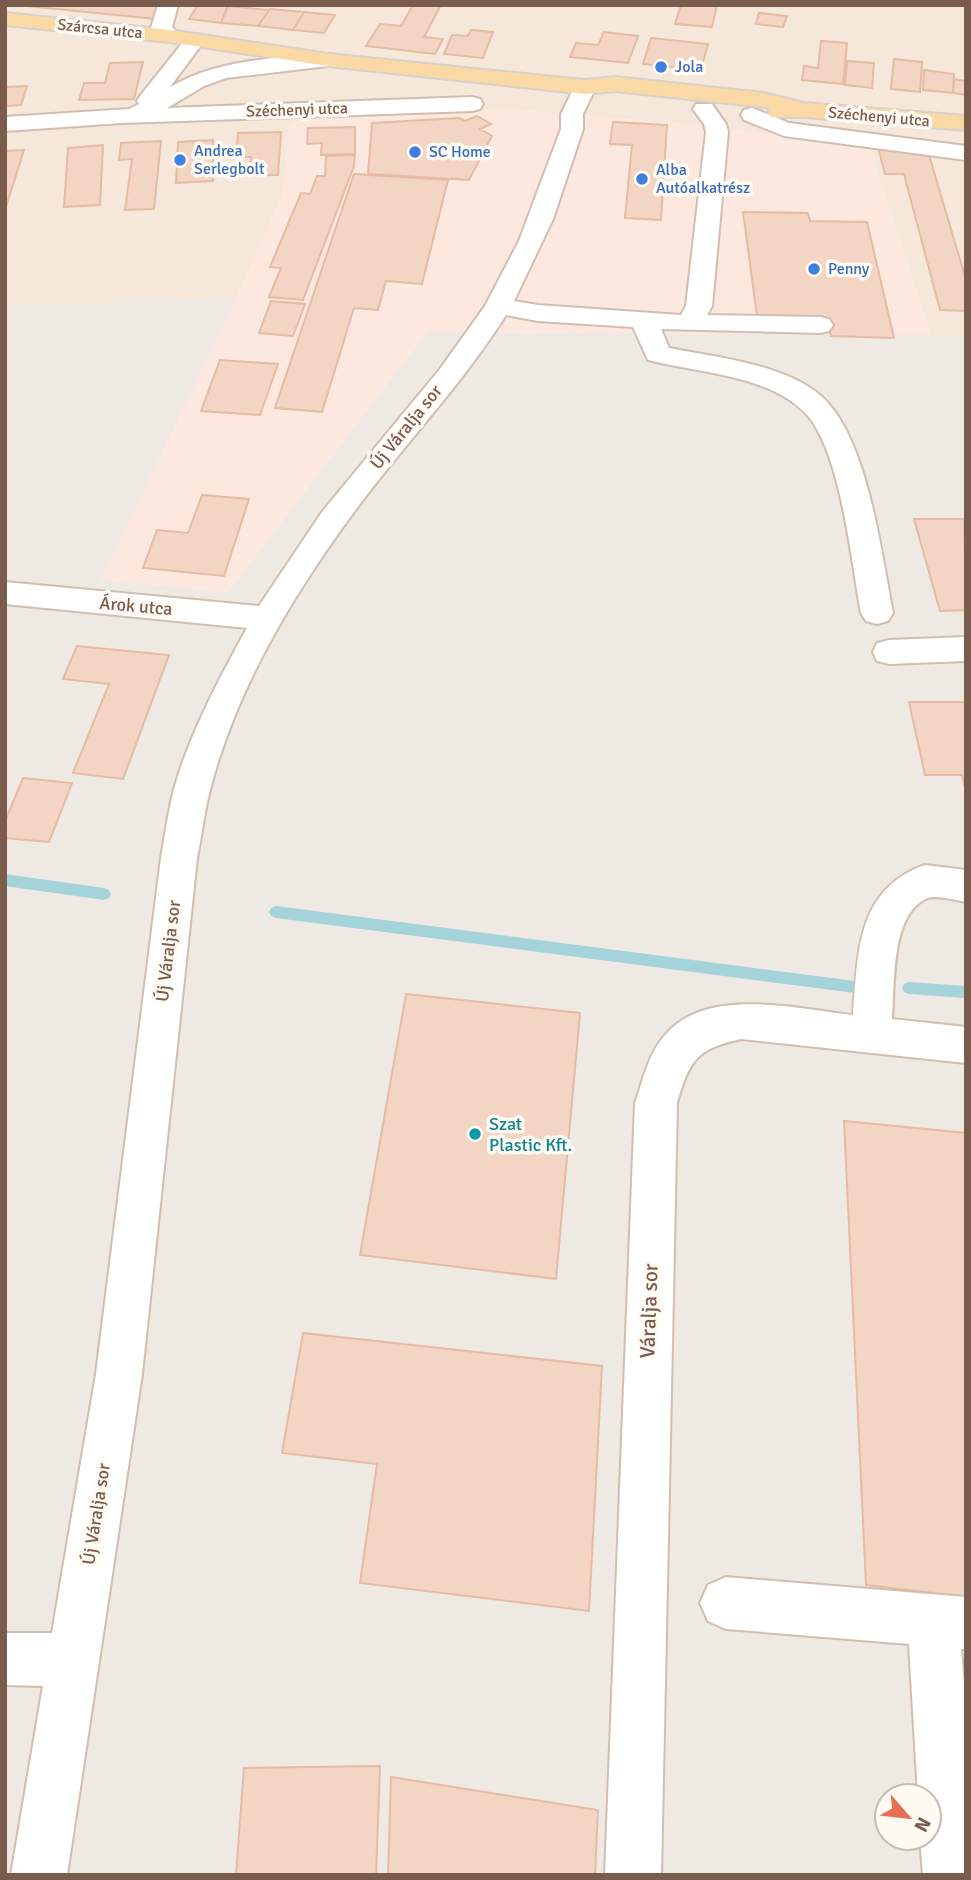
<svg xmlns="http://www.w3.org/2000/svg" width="971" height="1880" font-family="Signika,sans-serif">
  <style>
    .residential { fill: #f5e8da }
    .commercial { fill: #fde8e0 }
    .industrial { fill: #efe9e4; fill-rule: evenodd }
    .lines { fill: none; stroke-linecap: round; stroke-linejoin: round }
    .stream { fill: #a5d3da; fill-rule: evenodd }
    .building { fill: #f3d5c3; stroke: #e6bba3; stroke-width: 2 }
    .minor-casing { stroke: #d1beb0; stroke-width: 4 }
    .major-casing { stroke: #dad1cd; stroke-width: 4 }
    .minor { fill: #fff; fill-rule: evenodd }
    .major { fill: #fbd9a5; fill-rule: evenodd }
    .shop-dot { fill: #3f7fe0; stroke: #fffaf3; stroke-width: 2.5 }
    .culture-dot { fill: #0f9aa8; stroke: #fffaf3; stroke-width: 2.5 }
    .labels { text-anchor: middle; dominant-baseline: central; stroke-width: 7; stroke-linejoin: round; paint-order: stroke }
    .far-street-label { font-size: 16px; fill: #7a5c4d; stroke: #fffaf3 }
    .far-shop-label { font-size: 16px; fill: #366cbe; stroke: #fffaf3; text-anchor: start }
    .street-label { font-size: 18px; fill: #7a5c4d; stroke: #fffaf3 }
    .culture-label { font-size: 18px; fill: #0d838f; stroke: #fffaf3; text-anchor: start }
    .near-street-label { font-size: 21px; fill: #7a5c4d; stroke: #fffaf3 }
  </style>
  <rect width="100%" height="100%" fill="#fdf6ec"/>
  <!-- residential -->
  <path class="residential" d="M5,5H966V335H931L869,146L680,124L507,109L290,122L283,194L236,299L5,305Z"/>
  <!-- commercial -->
  <path class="commercial" d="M507,109L680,124L869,146L931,335L427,332L228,592L100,580L236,299L283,194L290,122Z"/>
  <!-- industrial -->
  <path class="industrial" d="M236,299L101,580L228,592L427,332L966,335V1875H5V305ZM887,1796H929V1838H887Z"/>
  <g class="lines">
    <!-- stream -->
    <path class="stream" d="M5,874L104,888L109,890L111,894L109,898L104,900L5,886Z
      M276,906L855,981L860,983L862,987L860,991L855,993L276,918L271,916L269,912L271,908Z
      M909,982L966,986V998L909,994L904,992L902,988L904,984Z"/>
  </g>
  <!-- building -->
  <path class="building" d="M17,5H159L155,19Z
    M198,5H228L221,23L189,19Z
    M413,5H441L424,37L443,39L435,54L366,46L380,24L401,26Z
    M681,5H717L712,27L675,24Z
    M228,6L269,10L258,26L221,23Z
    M270,9L304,12L293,30L258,26Z
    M304,12L335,15L324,33L293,30Z
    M759,13L787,16L783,27L756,24Z
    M471,30L493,32L483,58L444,54L452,35L468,36Z
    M604,32L638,36L628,63L570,57L576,43L598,45Z
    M651,38L708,44L701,70L643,64Z
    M821,41L847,43L843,84L802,80L804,66L818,68Z
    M894,59L922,62L920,92L891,89Z
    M847,61L874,63L872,88L845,85Z
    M143,62L134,99L79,100L84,83H105L110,63Z
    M924,70L954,74L953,93L923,90Z
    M954,79L966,81V95L953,93Z
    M27,86L21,105L5,106V87Z
    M477,116L491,124L480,129L492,136L469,180L368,174L372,123L459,118L465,121Z
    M613,122L667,125L661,220L625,218L632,145L610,144Z
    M355,127V154L321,155L322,143L307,144L308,128Z
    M281,132L278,175L248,176L251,157H236L238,133Z
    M213,140V181L176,183L178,142Z
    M161,141L154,209L125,210L132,159L119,160L121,143Z
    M103,145L100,205L64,207L68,148Z
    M878,147L927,148L966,280V311L940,310L904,174H885Z
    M24,150L5,210V151Z
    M355,155L354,166L303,300L269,297L281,268L270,267L301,193L310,194L317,176H325L326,156Z
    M354,174L448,180L422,284L386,281L378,310L354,308L322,412L275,408Z
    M743,212L808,213L810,221L867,222L894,338L831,336L827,318L757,316Z
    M271,301L305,304L293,336L259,333Z
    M220,360L278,364L260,415L201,411Z
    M202,495L249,499L224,576L143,568L157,530L188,533Z
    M914,519H964L966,610L940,611Z
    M77,646L169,655L123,779L73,773L109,684L63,679Z
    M909,702H966V792L962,775H925Z
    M23,778L72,783L49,842L5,838V821Z
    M406,994L580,1013L556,1279L360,1255Z
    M844,1121L966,1133V1597L866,1585Z
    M303,1333L602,1366L589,1611L360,1583L377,1464L282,1453Z
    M380,1766L376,1875H236L244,1768Z
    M391,1777L598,1810L595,1875H388Z"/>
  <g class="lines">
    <defs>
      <path id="minor" d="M158,5H178L172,27L179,36L176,40H162L151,28Z
        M195,34L202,36L205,40L170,87C218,59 274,58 328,54L336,55L339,60L336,65L328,66L226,78L204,86L167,108L472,97L480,99L483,104L480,109L472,111L122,123L5,131V117L129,109L139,104L137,101L140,96L188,36Z
        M585,80L593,82L596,87L583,114V129L553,219L514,301L538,305L681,315L686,306L706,132L704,124L693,109L696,104H712L726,124L728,132L712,306L707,315L820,317L829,319L833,325L829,331L820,333L661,329L669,348C715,357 785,364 821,396C868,438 881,553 893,613L888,621L877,624L866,621L861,613C851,559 842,465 812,421C801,406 785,396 769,389C731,373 688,370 648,360L633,327L538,321L506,315C466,378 415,433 369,492C302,580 238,681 210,790C204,812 202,835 197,858L142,1374L67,1875H11L43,1686L5,1685V1633H52L96,1374L161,858C165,835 168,812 174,789C190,733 219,679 247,628L5,604V582L259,606L322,512L440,369L485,306L519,241L561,129V114L577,82Z
        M752,108L789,123L966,146V160L784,136L744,120L741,115L744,110Z
        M966,637V661L889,664L877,661L873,652L877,643L889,640Z
        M925,865L966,870V902C955,900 937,895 928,898C890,913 895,985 892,1019L966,1027V1063L741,1039C696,1049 690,1060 677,1103L661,1875H605L635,1103C643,1080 649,1052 666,1034C708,986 797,1009 853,1015C858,954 856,889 925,865Z
        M726,1577L966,1597V1649H961L966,1706V1875H923L920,1838H929V1796H918L909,1644L726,1629L708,1621L700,1603L708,1585Z"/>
      <path id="major" d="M5,13L169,30L328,54L585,80L615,77L764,93L804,103L966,116V130L804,117H771L768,112L770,108L764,107L615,91L585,94L328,66L169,42L5,25Z"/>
    </defs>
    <!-- minor casing -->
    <use href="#minor" class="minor-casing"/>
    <!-- major casing -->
    <use href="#major" class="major-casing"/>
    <!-- minor -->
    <use href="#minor" class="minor"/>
    <!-- major -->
    <use href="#major" class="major"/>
  </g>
  <!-- markers -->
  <g class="shop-dot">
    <circle cx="661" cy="67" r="7"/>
    <circle cx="415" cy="152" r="7"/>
    <circle cx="180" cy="160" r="7"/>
    <circle cx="642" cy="179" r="7"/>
    <circle cx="814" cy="269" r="7"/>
  </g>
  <circle class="culture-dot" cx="475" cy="1134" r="7"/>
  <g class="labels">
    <!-- far-street labels -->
    <g class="far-street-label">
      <text transform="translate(100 29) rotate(6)">Szárcsa utca</text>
      <text transform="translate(297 110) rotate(-2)">Széchenyi utca</text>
      <text transform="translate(879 117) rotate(5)">Széchenyi utca</text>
    </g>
    <!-- far-shop labels -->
    <g class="far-shop-label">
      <text x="675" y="67">Jola</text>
      <text x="194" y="151">Andrea<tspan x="194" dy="18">Serlegbolt</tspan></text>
      <text x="429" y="152">SC Home</text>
      <text x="656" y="170">Alba<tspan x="656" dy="18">Autóalkatrész</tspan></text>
      <text x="828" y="269">Penny</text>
    </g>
    <!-- street labels -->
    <g class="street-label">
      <text transform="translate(406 427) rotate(-51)">Új Váralja sor</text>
      <text transform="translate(136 606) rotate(5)">Árok utca</text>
      <text transform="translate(168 951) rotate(-83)">Új Váralja sor</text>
      <text transform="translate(96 1514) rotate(-81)">Új Váralja sor</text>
    </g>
    <!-- culture labels -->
    <g class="culture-label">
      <text x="489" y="1124">Szat<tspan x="489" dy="21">Plastic Kft.</tspan></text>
    </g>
    <!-- near-street labels -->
    <g class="near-street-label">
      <text transform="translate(649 1311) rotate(-88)">Váralja sor</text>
    </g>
  </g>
  <!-- border -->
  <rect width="971" height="1880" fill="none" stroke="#7a5c4d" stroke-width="14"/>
  <!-- north arrow -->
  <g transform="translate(908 1817) rotate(118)"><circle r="33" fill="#fffaf3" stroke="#cabbb1" stroke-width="2"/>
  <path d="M0-5L12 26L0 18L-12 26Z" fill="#e76f51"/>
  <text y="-10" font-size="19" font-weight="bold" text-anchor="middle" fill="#7a5c4d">N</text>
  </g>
</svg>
